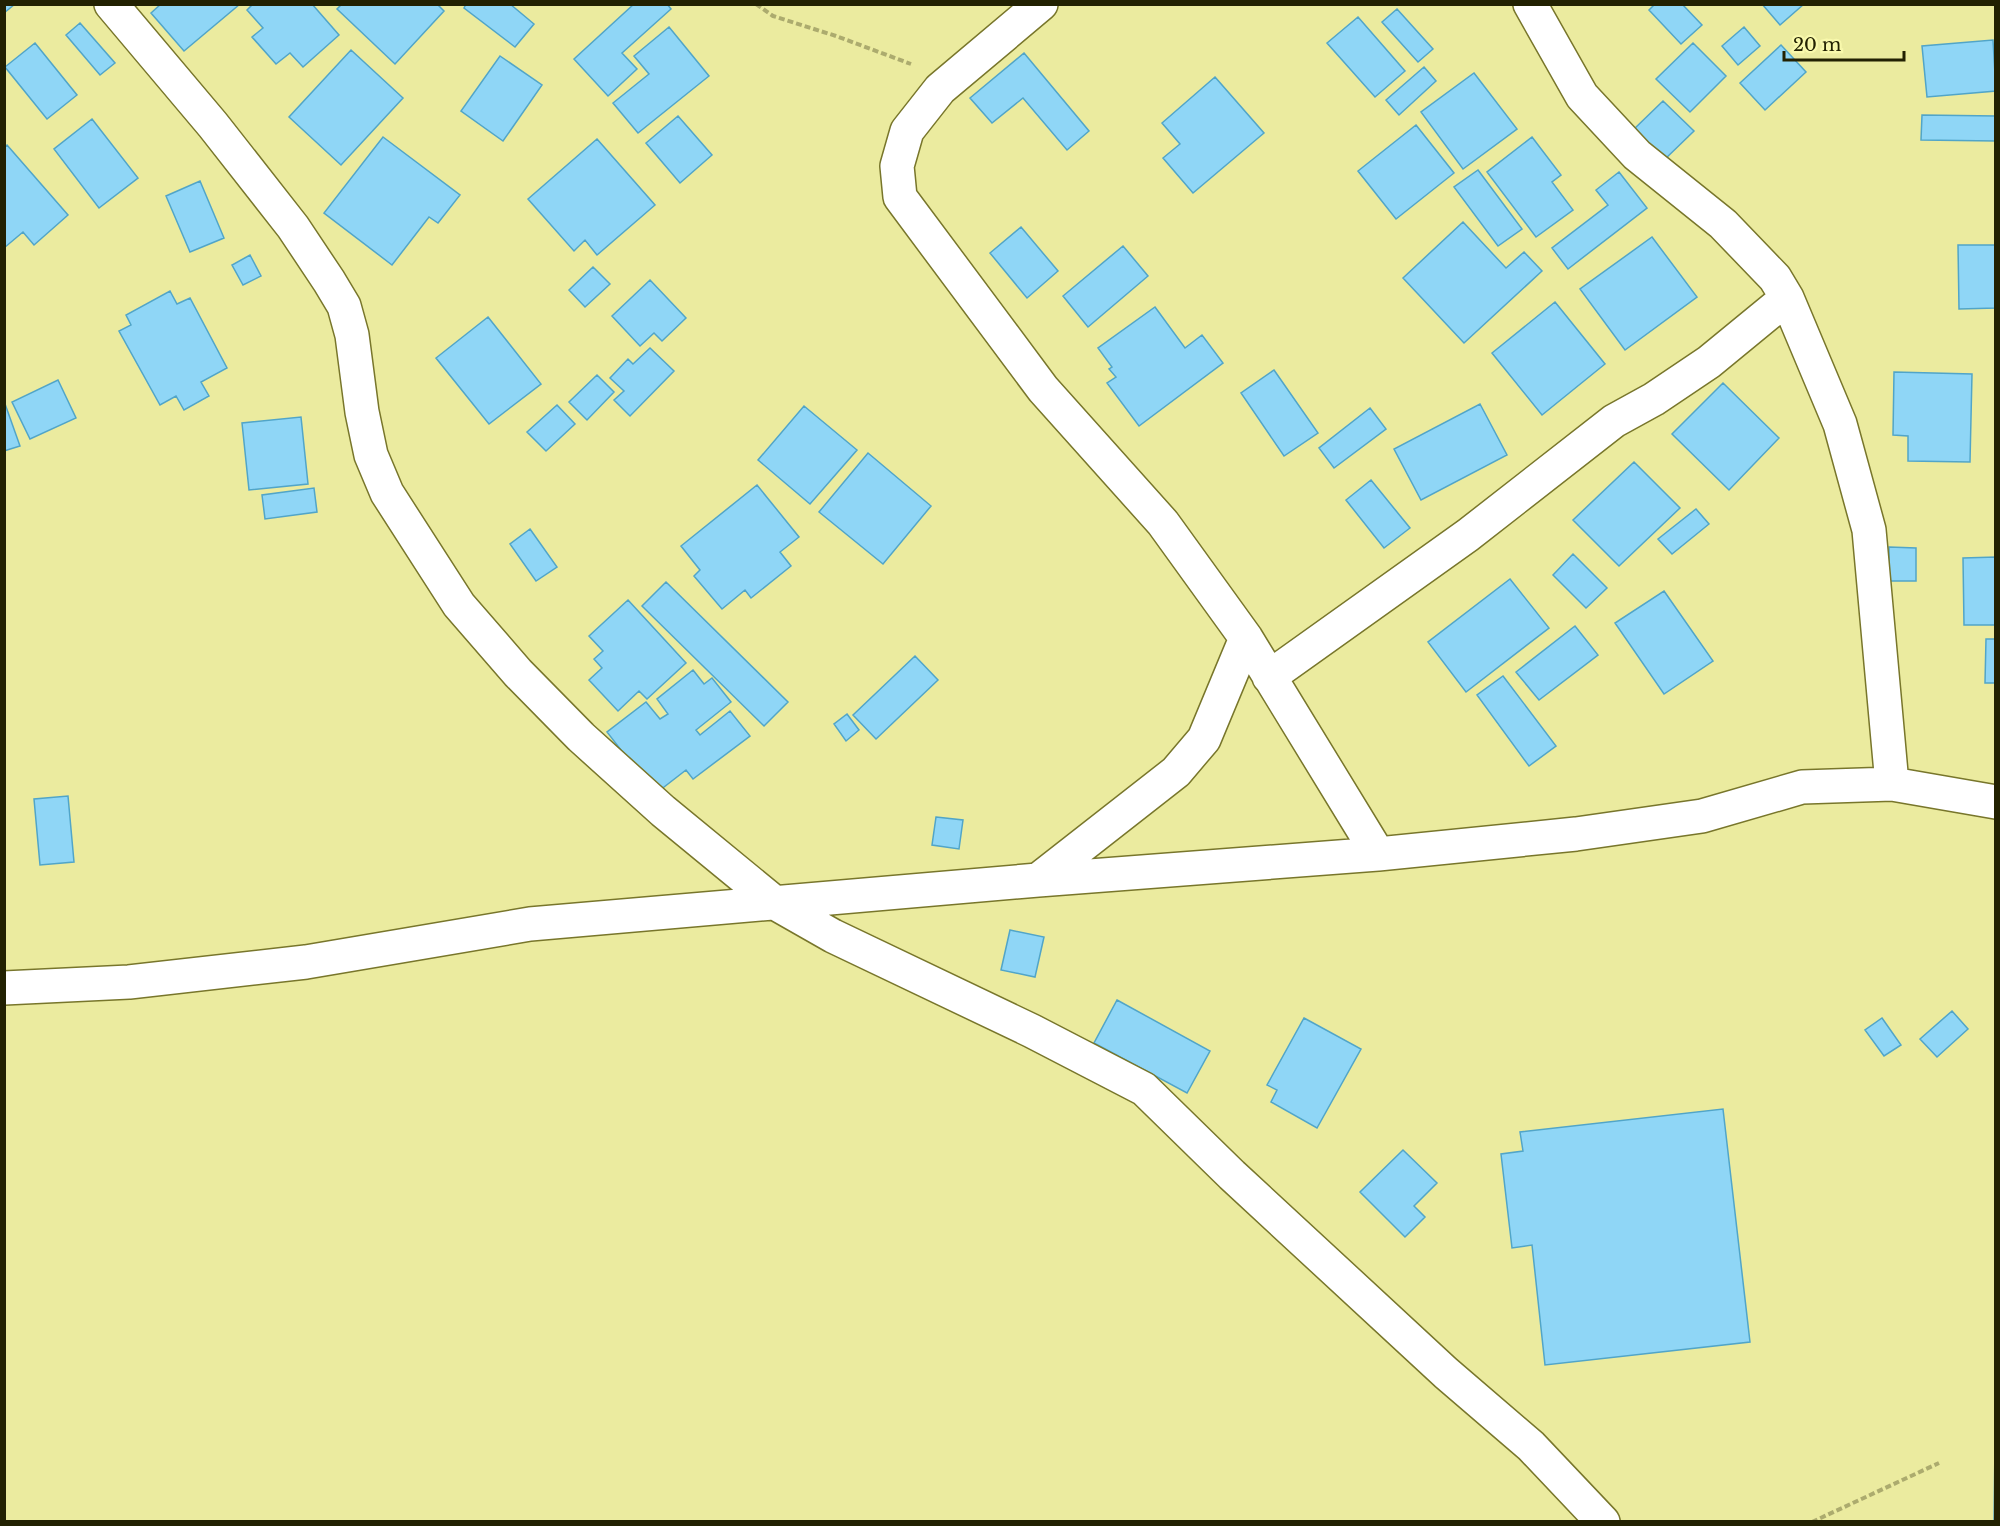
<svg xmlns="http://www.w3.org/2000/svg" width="2000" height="1526" font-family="'Libre Baskerville',serif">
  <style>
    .building { fill: #8fd6f6; stroke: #51a5c8; stroke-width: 1.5 }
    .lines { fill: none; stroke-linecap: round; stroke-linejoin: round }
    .minor-casing { stroke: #78762b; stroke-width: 36 }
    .path { stroke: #acab6e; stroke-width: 4; stroke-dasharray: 6 3; stroke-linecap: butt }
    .minor { stroke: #fff; stroke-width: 33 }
  </style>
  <rect width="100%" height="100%" fill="#ebeb9f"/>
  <!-- building -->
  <path class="building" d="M4,4H15L4,13Z
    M161,4H240L184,51L151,13Z
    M253,4H312L339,35L303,67L290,53L276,64L252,37L263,28L247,10Z
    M342,4H437L444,11L395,64L337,9Z
    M466,4H510L534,24L515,47L464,8Z
    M634,4H667L671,9L622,53L637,69L608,96L574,59Z
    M1655,4H1682L1702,25L1681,44L1649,10Z
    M1762,4H1804L1780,25Z
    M1397,9L1433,49L1418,62L1382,22Z
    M1358,17L1405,71L1375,97L1327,43Z
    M80,23L115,63L100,75L66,35Z
    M669,27L709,76L638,133L613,103L649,74L634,56Z
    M1744,27L1760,46L1738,65L1722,46Z
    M1993,40L1996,91L1927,97L1922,46Z
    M35,43L77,95L47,119L5,67Z
    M1693,43L1726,76L1690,112L1656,79Z
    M1781,45L1806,72L1765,110L1740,83Z
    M351,50L403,98L341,165L289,117Z
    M1024,53L1089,131L1067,150L1023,98L992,123L970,98Z
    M500,56L542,85L503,141L461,111Z
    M1424,67L1436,81L1399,115L1386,100Z
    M1474,73L1517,129L1463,169L1421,112Z
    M1215,77L1264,133L1193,193L1163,158L1180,144L1162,123Z
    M1663,101L1694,131L1662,162L1632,131Z
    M1922,115L1996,116V141L1921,140Z
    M678,116L712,155L680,183L646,143Z
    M92,119L138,178L99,208L54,149Z
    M1416,125L1454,173L1396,219L1358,171Z
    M383,137L460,195L438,223L429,217L392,265L324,213Z
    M1532,137L1561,175L1552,182L1573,210L1536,237L1487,172Z
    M597,139L655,205L597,255L585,240L574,251L528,199Z
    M7,145L68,215L34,245L23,232L4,248V148Z
    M1478,170L1522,229L1498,246L1454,187Z
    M1619,172L1647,208L1568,269L1552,248L1608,205L1596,190Z
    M200,181L224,238L190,252L166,196Z
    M1463,222L1506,268L1524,252L1542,271L1464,343L1403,278Z
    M1021,227L1058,271L1027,298L990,253Z
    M1652,237L1697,297L1625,350L1580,289Z
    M1958,245H1996V308L1959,309Z
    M1123,246L1148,276L1088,327L1063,296Z
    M250,255L261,276L243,285L232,265Z
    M593,267L610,284L585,307L569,290Z
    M650,280L686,318L662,341L654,333L640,346L612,316Z
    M170,291L177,304L190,298L227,368L201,382L209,396L184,410L176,396L160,405L119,331L131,325L126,315Z
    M1555,302L1605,364L1542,415L1492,353Z
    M1155,307L1185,348L1202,335L1223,363L1139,426L1107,383L1116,377L1109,369L1112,367L1098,348Z
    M488,317L541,384L489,424L436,358Z
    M650,348L674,371L630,416L614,400L624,391L610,378L628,359L633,364Z
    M1274,370L1318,433L1284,456L1241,393Z
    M1894,372L1972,374L1970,462L1908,461V436L1893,435Z
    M597,375L614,392L587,420L569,402Z
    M58,380L76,418L30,439L12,402Z
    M1723,383L1779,438L1729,490L1672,434Z
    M4,401L20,446L4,451Z
    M1480,404L1507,455L1421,500L1394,449Z
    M557,405L575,424L546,451L527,432Z
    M804,406L857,450L810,504L758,460Z
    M1370,408L1386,429L1334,468L1319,448Z
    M301,417L308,484L249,490L242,423Z
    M868,453L931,506L883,564L819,512Z
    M1634,462L1680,508L1619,566L1573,520Z
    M1371,480L1410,528L1384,548L1346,500Z
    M757,485L799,537L780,552L791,566L751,598L745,590L722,609L694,576L700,570L681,546Z
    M314,488L317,512L265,519L262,495Z
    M1696,509L1709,524L1672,554L1658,539Z
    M530,529L557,567L536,581L510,544Z
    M1889,547L1916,548V581H1889Z
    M1573,554L1607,588L1586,608L1553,575Z
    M1996,557V625H1964L1963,558Z
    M1510,579L1549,628L1466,692L1428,642Z
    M666,582L788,702L764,726L642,606Z
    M1664,591L1713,661L1664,694L1615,623Z
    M628,600L686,663L647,699L639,691L618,711L589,680L602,668L594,659L603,651L589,636Z
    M1575,626L1598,655L1539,700L1516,672Z
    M1986,639H1996V683H1985Z
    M915,656L938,680L876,739L853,715Z
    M693,670L704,684L712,678L731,702L696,730L700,735L730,711L750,736L693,779L686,770L655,794L607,732L646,702L660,719L668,714L657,699Z
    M1503,676L1556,746L1529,766L1477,695Z
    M847,714L859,730L846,741L834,724Z
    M68,796L74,862L40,865L34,799Z
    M936,817L963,820L959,849L932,845Z
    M1010,930L1044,937L1035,977L1001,970Z
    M1117,1000L1210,1051L1187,1093L1094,1043Z
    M1952,1011L1968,1029L1937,1057L1920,1039Z
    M1304,1018L1361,1049L1317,1128L1271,1102L1277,1090L1267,1085Z
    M1882,1018L1901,1045L1884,1056L1865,1030Z
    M1723,1109L1750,1342L1545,1365L1532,1245L1512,1248L1501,1154L1523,1151L1520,1132Z
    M1403,1150L1437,1183L1414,1206L1425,1217L1405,1237L1360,1192Z
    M1995,1444L1996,1522H1994Z"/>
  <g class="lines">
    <defs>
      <path id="minor" d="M111,4L213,125L293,227L329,281L344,306L352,335L362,412L371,455L387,493L459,605L518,673L581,737L663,811L775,903L833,936L1032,1031L1144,1089L1232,1175L1446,1373L1531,1446L1603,1522
        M1041,4L940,89L907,131L897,166L900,197L1043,389L1163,523L1246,638L1378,854
        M1530,4L1582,96L1637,155L1723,224L1775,278L1787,298L1840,424L1869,530L1892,784
        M1269,677L1468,535L1614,421L1654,399L1709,362L1787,298
        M1038,880L1176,772L1204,739L1246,638
        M4,988L129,982L306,962L530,924L1038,880L1378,854L1576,834L1702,816L1802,787L1892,784L1996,802"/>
    </defs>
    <!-- minor casing -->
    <use href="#minor" class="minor-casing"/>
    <!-- path -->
    <path class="path" d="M756,4L773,16L836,36L911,64
      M1812,1522L1939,1463"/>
    <!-- minor -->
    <use href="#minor" class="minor"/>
  </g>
  <!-- border -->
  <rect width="2000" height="1526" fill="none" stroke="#222102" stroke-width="12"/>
  <!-- scale -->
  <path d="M1784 51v9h120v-9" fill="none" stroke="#222102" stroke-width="3"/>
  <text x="1793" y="51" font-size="18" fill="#222102" stroke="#f8f8ac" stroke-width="4.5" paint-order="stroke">20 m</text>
</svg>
